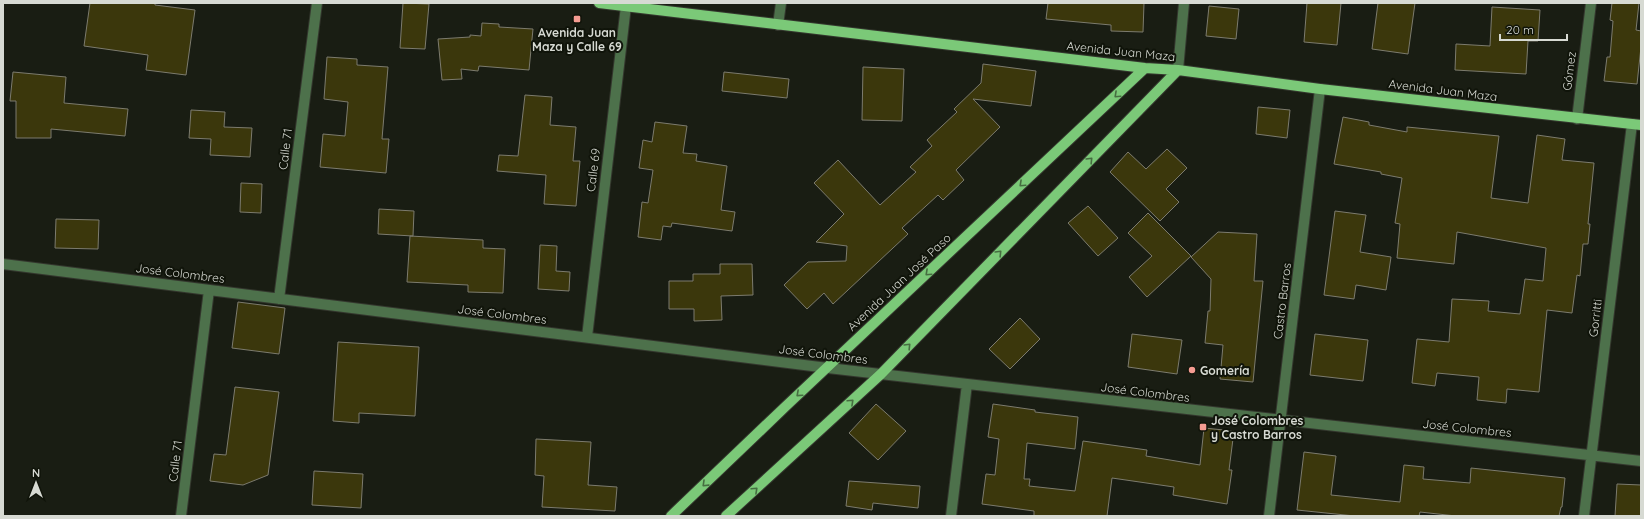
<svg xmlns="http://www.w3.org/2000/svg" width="1644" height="519" font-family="Quicksand,sans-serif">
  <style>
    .building { fill: #3b370c; stroke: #7c7b6e }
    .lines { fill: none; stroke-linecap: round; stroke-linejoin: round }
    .minor-casing { stroke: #34372e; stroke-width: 12 }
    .major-casing { stroke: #34372e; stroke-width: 12 }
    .minor { stroke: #4d714b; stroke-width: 10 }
    .major { stroke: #7bc978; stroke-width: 10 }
    .oneway { stroke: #466e41 }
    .poi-dot { fill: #f59c92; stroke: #10140a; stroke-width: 1.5 }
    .labels { text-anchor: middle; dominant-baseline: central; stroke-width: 4; stroke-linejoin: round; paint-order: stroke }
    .poi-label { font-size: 12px; font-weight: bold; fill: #d7dad3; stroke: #10140a; text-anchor: start }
    .street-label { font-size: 12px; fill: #d7dad3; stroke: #10140a }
  </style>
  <rect width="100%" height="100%" fill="#191d13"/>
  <!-- building -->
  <path class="building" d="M90,3H155V5L195,10L186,75L146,70L148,55L84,46Z
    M403,3L429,4L425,49L400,48Z
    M1048,3H1144L1143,32L1111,31V25L1046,19Z
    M1307,3H1341L1337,45L1304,42Z
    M1378,3H1415L1408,54L1372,49Z
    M1612,3H1639L1636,30L1641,31V47L1637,84L1604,81L1607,57H1610L1613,21L1610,20Z
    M1209,6L1239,9L1236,39L1206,36Z
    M1492,7L1540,10L1538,41H1528L1526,74L1455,70L1456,44L1490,46Z
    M482,23L499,24V27L533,29L529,70L479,66L478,71L461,69L462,79L442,80L438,39L470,37V35L481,36Z
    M327,57L357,59V65L388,67L382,139H389L386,173L320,167L323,134L345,136L348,102L324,99Z
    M983,64L1036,71L1031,106L973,99L1000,127L956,170L964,180L943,200L938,195L902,228L908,234L833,304L824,293L807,309L784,285L808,262L846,261L847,246L816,242L844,214L814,183L838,160L880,205L916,172L910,167L932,146L927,140L957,112L954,109L981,83Z
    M863,67L904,69L902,121L862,120Z
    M13,72L66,77L64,103L128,109L125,136L51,129V138H16V101H10Z
    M724,72L789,79L787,98L722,91Z
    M525,95L552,97L550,125L576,127L573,161H580L576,206L544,204L546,175L497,171L499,155L518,156Z
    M1258,107L1290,110L1287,138L1256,134Z
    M191,110L225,112L224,127L252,128L250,157L210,155L211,139L189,138Z
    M1343,117L1369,122V125L1407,132V127L1499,136L1491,198L1528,203L1537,135L1565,139L1562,160L1594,163L1588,224H1590L1588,244H1583L1580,276L1577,275L1572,313L1547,310L1539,392L1507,389L1506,403L1477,400L1479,377L1437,373L1435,386L1412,383L1417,339L1449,342L1452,299L1489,301L1488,311L1520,314L1525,279L1543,281L1546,248L1457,232L1454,264L1397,258L1400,224L1395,223L1402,178L1381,174V172L1334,164Z
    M655,122L687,126L683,153L697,154L696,161L727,166L721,210L735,212L732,231L672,223L671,227L663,226L661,240L638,237L642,202L648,203L653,170L639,168L643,140L652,142Z
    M1167,149L1187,168L1166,189L1179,202L1160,221L1110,172L1128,152L1146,169Z
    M241,183L262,184L261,213L240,212Z
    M1088,206L1118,238L1098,256L1068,223Z
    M379,209L414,211L413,236L378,234Z
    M1335,211L1366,215L1360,252L1391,257L1386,290L1356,285L1354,299L1324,295Z
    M1148,213L1191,256L1147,297L1129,277L1152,256L1128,233Z
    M56,219L99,220L98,249L55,248Z
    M1218,232L1257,234L1254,281H1263L1253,382L1220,379L1223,345L1205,343L1208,311H1210L1211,279L1191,257Z
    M410,236L483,240V248L505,249L503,293L468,292V285L407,282Z
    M540,245L557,246L556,271L570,272L569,291L538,289Z
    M720,264H752L753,295L721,296L722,320L694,321V309H669V281H693V274H720Z
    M238,302L285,308L279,354L232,348Z
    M1020,318L1040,339L1010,369L989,349Z
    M1132,334L1182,340L1177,374L1128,367Z
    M1315,334L1368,340L1363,381L1310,375Z
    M338,342L419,347L415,416L359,413V423L333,421Z
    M235,387L279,392L268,475L243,485L210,481L214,454L226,455Z
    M876,404L906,431L878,460L849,433Z
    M993,404L1035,410V412L1078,417L1075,449L1027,443L1024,479H1030L1029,486L1075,491L1083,441L1147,450L1146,456L1200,465L1204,428L1234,431L1229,470H1232L1227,504L1173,495L1174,487L1112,478L1107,516H1034V511L982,504L986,474L995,475L999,439L988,437Z
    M536,439L591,442L588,485L617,487L615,511L542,507L544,476L535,475Z
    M1304,452L1336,456L1331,495L1400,502L1404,465L1424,467L1423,479L1470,483L1471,468L1565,478L1562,507H1561L1559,516H1456L1420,512L1419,516H1355L1297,510Z
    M314,471L363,474L361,508L312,505Z
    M849,481L920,486L918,508L873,503L872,510L846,506Z
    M1617,484L1641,485V516H1615Z"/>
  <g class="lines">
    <defs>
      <path id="minor" d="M778,25L781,3
        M1178,70L1184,3
        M1577,119L1591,3
        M3,264L828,368L1641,461
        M279,299L317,3
        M587,337L626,6
        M181,516L209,290
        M951,516L967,384
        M1269,516L1320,89
        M1584,516L1632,124"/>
      <path id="major" d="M599,3L1145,68L1178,70L1320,89L1641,125
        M671,516L786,406L1145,68
        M726,516L881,374L1178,70"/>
    </defs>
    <!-- minor casing -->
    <use href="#minor" class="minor-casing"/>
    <!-- major casing -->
    <use href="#major" class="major-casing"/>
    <!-- minor -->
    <use href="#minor" class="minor"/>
    <!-- major -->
    <use href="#major" class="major"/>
  </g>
  <!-- one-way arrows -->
  <defs><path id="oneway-chevron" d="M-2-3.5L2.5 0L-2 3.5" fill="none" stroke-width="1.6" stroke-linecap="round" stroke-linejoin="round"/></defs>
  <g class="oneway">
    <use href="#oneway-chevron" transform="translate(1117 95) rotate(137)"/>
    <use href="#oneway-chevron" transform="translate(1090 160) rotate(-46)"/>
    <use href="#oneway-chevron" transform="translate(1022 184) rotate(137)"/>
    <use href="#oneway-chevron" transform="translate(999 253) rotate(-46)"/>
    <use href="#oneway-chevron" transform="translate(928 273) rotate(137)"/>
    <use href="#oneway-chevron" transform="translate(908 346) rotate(-46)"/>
    <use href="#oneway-chevron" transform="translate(799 394) rotate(138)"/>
    <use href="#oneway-chevron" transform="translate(851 402) rotate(-43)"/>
    <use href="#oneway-chevron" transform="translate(705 484) rotate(136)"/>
    <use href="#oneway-chevron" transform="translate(755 490) rotate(-43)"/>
  </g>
  <!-- markers -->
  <g class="poi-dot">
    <rect x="573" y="15" width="8" height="8" rx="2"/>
    <circle cx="1192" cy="370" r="4"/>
    <rect x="1199" y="423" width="8" height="8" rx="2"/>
  </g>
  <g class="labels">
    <!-- poi labels -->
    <g class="poi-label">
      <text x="577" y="32" text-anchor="middle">Avenida Juan<tspan x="577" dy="14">Maza y Calle 69</tspan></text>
      <text x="1200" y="370">Gomería</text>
      <text x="1211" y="420">José Colombres<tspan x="1211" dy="14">y Castro Barros</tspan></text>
    </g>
    <!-- street labels -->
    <g class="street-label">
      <text transform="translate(1121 51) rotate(6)">Avenida Juan Maza</text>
      <text transform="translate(1569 71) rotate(-83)">Gómez</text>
      <text transform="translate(1443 90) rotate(7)">Avenida Juan Maza</text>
      <text transform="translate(285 149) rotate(-83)">Calle 71</text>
      <text transform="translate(593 170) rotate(-83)">Calle 69</text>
      <text transform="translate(180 273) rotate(7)">José Colombres</text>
      <text transform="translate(899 282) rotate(-43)">Avenida Juan José Paso</text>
      <text transform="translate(1282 301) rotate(-83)">Castro Barros</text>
      <text transform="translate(502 314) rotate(7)">José Colombres</text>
      <text transform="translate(1595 318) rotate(-83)">Gorritti</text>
      <text transform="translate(823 354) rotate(7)">José Colombres</text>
      <text transform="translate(1145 392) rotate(7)">José Colombres</text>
      <text transform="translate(1467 428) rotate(6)">José Colombres</text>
      <text transform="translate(175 461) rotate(-83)">Calle 71</text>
    </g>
  </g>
  <!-- border -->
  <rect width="1644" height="519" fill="none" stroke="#d7dad3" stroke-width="8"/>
  <!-- north arrow -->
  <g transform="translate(36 483)" stroke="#10140a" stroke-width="3" paint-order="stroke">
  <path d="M0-3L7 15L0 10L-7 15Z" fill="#d7dad3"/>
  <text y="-6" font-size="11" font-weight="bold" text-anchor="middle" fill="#d7dad3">N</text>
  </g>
  <!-- scale -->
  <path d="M1500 34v6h67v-6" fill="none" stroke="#d7dad3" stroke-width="2"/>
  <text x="1506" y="34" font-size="12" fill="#d7dad3" stroke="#10140a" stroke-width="3" paint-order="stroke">20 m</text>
</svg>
